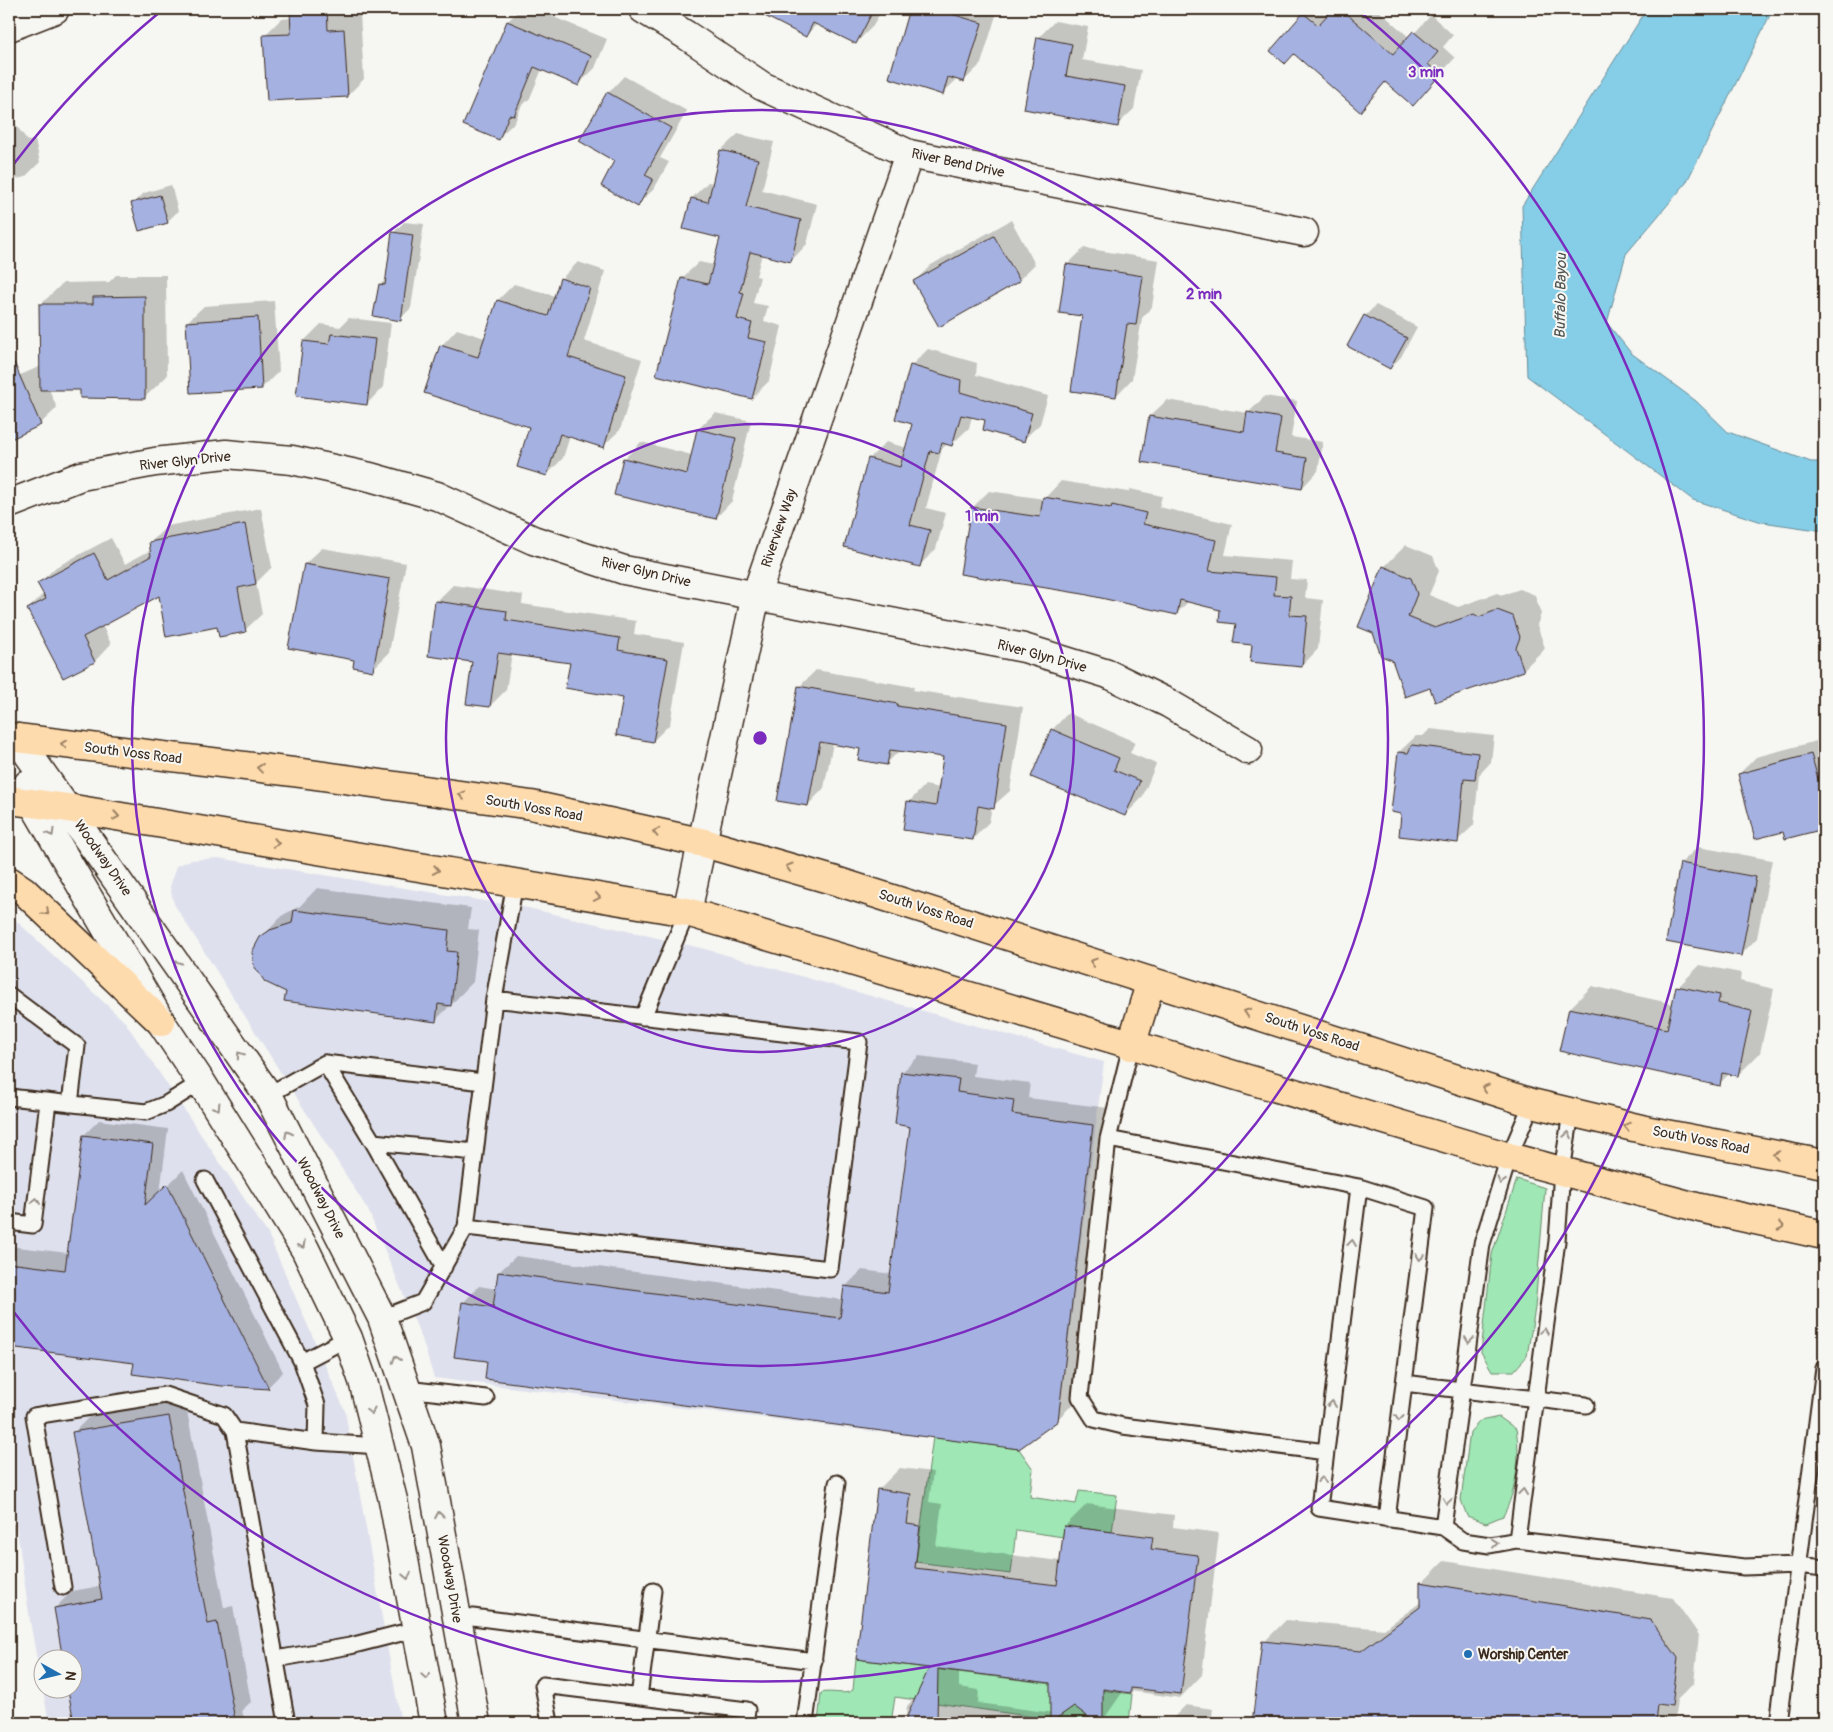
<svg xmlns="http://www.w3.org/2000/svg" width="1833" height="1732" font-family="Pangolin,sans-serif">
  <style>
    .built { fill: #dee1ed }
    .green { fill: #9fe7b5; stroke: #6d886a }
    .water { fill: #86cee7; stroke: #688c97 }
    .shadow { fill: #0003; fill-rule: evenodd }
    .building { fill: #a5b1e1; stroke: #3b2a1e }
    .lines { fill: none; stroke-linecap: round; stroke-linejoin: round }
    .lane-casing { stroke: #3b2a1e; stroke-width: 19 }
    .street-casing { stroke: #3b2a1e; stroke-width: 31 }
    .secondary-casing { stroke: #3b2a1e; stroke-width: 31 }
    .primary-casing { stroke: #3b2a1e; stroke-width: 31 }
    .lane { stroke: #f6f6f2; stroke-width: 15 }
    .street { stroke: #f6f6f2; stroke-width: 28 }
    .secondary { stroke: #f6f6f2; stroke-width: 28 }
    .primary { stroke: #fedbac; stroke-width: 28 }
    .oneway { stroke: #9c8265 }
    .oneway2 { stroke: #989088 }
    .ring { fill: none; stroke: #7b2cbf; stroke-width: 2.5 }
    .poi-dot { fill: #1f6fb2; stroke: #f6f6f2; stroke-width: 2 }
    .labels { text-anchor: middle; dominant-baseline: central; stroke-width: 4; stroke-linejoin: round; paint-order: stroke }
    .street-label { font-size: 14px; fill: #3b2a1e; stroke: #f6f6f2 }
    .poi-label { font-size: 14px; font-weight: bold; fill: #3b2a1e; stroke: #f6f6f2; text-anchor: start }
    .water-label { font-size: 15px; font-style: italic; fill: #4e5350; stroke: #f6f6f2 }
    .centre { fill: #7b2cbf; stroke: #f6f6f2; stroke-width: 2.5 }
    .ring-label { font-size: 15px; text-anchor: middle; font-weight: bold; fill: #7b2cbf; stroke: #f6f6f2; stroke-width: 4; stroke-linejoin: round; paint-order: stroke }
  </style>
  <rect width="100%" height="100%" fill="#f6f6f2"/>
  <filter id="ink" filterUnits="userSpaceOnUse"><feTurbulence type="fractalNoise" baseFrequency=".02" numOctaves="2"/><feDisplacementMap in="SourceGraphic" scale="10" xChannelSelector="R" yChannelSelector="G"/><feConvolveMatrix kernelMatrix="1 2 1 2 8 2 1 2 1" color-interpolation-filters="sRGB"/></filter>
  <g filter="url(#ink)">
    <!-- built -->
    <path class="built" d="M218,858L528,908L705,949L1104,1062L1058,1421L1019,1449L434,1378L422,1339L368,1210L174,904L170,887L176,866L191,860Z
      M9,914L125,1022L268,1234L345,1411L401,1723H49L43,1690H72V1660H42V1688L30,1621L9,1474Z"/>
    <!-- green -->
    <path class="green" d="M1517,1179L1545,1188L1535,1308L1527,1356L1514,1371H1492L1481,1352L1492,1254Z
      M1499,1417L1516,1429C1521,1456 1516,1493 1503,1516L1486,1523L1467,1516L1461,1500L1470,1432L1480,1421Z
      M933,1437L1019,1449L1033,1469L1030,1497L1076,1504L1079,1491L1117,1495L1112,1532L1064,1526L1063,1537L1016,1530L1011,1574L916,1562Z
      M856,1659L1132,1694L1129,1723H1076L895,1697L891,1723H818L821,1693C832,1690 844,1696 853,1690Z"/>
    <!-- water -->
    <path class="water" d="M1647,9H1773L1686,183L1626,254L1607,323L1631,353L1696,401L1728,432L1811,462H1824V531L1762,522L1693,500L1527,376L1522,206Z"/>
    <!-- shadow -->
    <path class="shadow" d="M291,9H343L344,13H360L364,79L347,96L264,36L281,19L291,18Z
      M520,9H534L607,39L595,68L579,84L542,69L530,98L521,107L515,122L498,138L465,125L508,21Z
      M778,9H882L873,26L856,43L817,24L806,35L773,18Z
      M911,9H998L981,64L964,81L957,79L943,93L890,77Z
      M1309,9H1377L1410,38L1431,15L1453,35L1443,47L1455,58L1412,104L1386,82L1360,110L1294,53L1272,51Z
      M1055,21L1088,27L1082,60L1141,70L1134,109L1117,125L1025,108L1038,38Z
      M624,76L687,111L660,158L669,162L654,189L637,205L616,161L608,93Z
      M9,116L28,141L35,140L40,162L25,177L9,181V154L11,157L13,155L9,150Z
      M738,134L774,142L762,190L817,204L807,244L791,261L762,254L756,276L760,277L753,303L768,306L764,321L782,326L769,381L752,398L658,374L682,278L699,262L714,265L721,237L685,228L692,198L708,182L714,183L721,150Z
      M171,185L178,211L167,222L133,204L144,193Z
      M1011,220L1035,264L1019,280L915,281L931,265Z
      M404,222L424,224L411,308L400,319L380,285L388,277L393,233Z
      M1084,248L1159,260L1152,307L1142,318L1132,379L1116,396L1067,265Z
      M578,262L605,271L584,341L642,359L620,430L603,446L570,436L563,458L547,475L531,426L441,346L457,329L485,338L498,300L514,284L555,296L561,279Z
      M116,275H166L167,376L144,398L81,388L49,389L57,408L40,424L9,438V380L41,366L40,305L63,283L109,282Z
      M274,301L279,371L262,388L191,392L187,322L204,306Z
      M1376,305L1417,327L1401,357L1390,368L1365,316Z
      M349,318L391,323L383,387L367,404L304,341L321,324L340,327Z
      M928,349L977,363L976,375L1048,396L1040,424L1023,440L986,419L972,416L969,428L952,444L948,443L942,449L926,508L946,513L936,549L919,566L869,459L886,442L907,448L914,423L911,366Z
      M1265,396L1297,401L1291,437L1323,442L1318,471L1302,488L1150,416L1167,400L1248,413Z
      M715,413L751,421L732,501L716,518L624,459L641,442L692,455L698,429Z
      M1061,481L1128,492L1130,489L1162,496L1159,507L1232,524L1225,555L1292,561L1290,579L1307,580L1305,598L1323,600L1318,649L1302,666L1253,643L1237,622L1222,609L1189,601L1177,613L972,508L989,491L1044,499Z
      M261,508L272,567L256,583L262,614L245,630L218,626L160,594L102,625L111,644L95,661L64,677L28,609L44,593L39,583L56,567L111,538L125,564L151,550L150,543L167,526Z
      M1406,545L1433,556L1439,571L1429,595L1458,607L1497,593L1502,595L1520,589L1535,595L1541,614L1537,625L1545,648L1523,670L1436,700L1384,567Z
      M322,548L406,563L389,653L373,669L356,659L290,647L305,564Z
      M453,585L523,595L522,604L636,621L634,634L684,642L670,724L653,741L624,697L571,662L512,653L506,690L490,706L473,661L436,602Z
      M816,670L914,687L913,690L1023,707L1010,791L992,807L989,822L973,839L909,802L925,785L940,788L945,756L900,750L887,763L861,748L833,743L824,788L808,805L779,800L800,686Z
      M1068,713L1135,742L1130,753L1156,764L1142,798L1125,815L1052,730Z
      M1430,729L1494,736L1491,762L1479,775L1474,825L1457,841L1399,752L1416,736H1423Z
      M1824,739V827L1786,838L1784,830L1739,774L1756,757Z
      M1698,847L1772,860L1757,938L1741,955L1681,863Z
      M317,888L471,908L468,929L479,930L473,982L436,1020L287,991L261,938L283,915L300,906Z
      M1700,965L1741,973L1740,981L1774,989L1760,1053L1738,1075L1730,1073L1719,1084L1570,1008L1592,986L1674,1004L1678,987Z
      M919,1056L975,1063L973,1076L1030,1083L1028,1098L1109,1108L1074,1403L1057,1420L489,1360L463,1303L479,1286L497,1289L499,1272L516,1256L844,1300L845,1287L862,1270L892,1274L911,1126L902,1072Z
      M99,1120L168,1129L160,1193L183,1170L283,1372L268,1387L222,1385L135,1362L9,1346V1246L68,1253L84,1135Z
      M185,1400L224,1608L233,1606L251,1702L242,1710L245,1723H76L70,1690H72V1660L55,1608L72,1591L101,1586L73,1433L90,1416Z
      M900,1468L933,1472L929,1502L942,1504L936,1546L1061,1561L1065,1526L1087,1504L1174,1515L1173,1527L1219,1533L1202,1675L1180,1698L1124,1690L1104,1719L1138,1723H905L907,1706L918,1694L931,1667L878,1490ZM959,1670L1051,1681L1054,1713L978,1703L979,1690L959,1687Z
      M9,1494H13L9,1523L15,1524L9,1579Z
      M1444,1561L1673,1598L1699,1635L1694,1683L1677,1700L1674,1723H1253L1264,1642L1286,1620L1384,1629L1421,1602L1422,1583Z
      M1186,1705L1213,1709L1211,1723H1168Z"/>
    <!-- building -->
    <path class="building" d="M290,9H327L328,30L344,29L348,97L267,101L263,35L291,34Z
      M751,9H874L856,44L813,23L806,37Z
      M909,9H935L982,23L964,82L948,77L943,95L889,78Z
      M1333,9H1341L1393,54L1413,31L1438,52L1428,64L1440,75L1413,106L1385,82L1360,112L1294,54L1285,64L1270,51L1303,13L1318,25Z
      M507,21L591,56L579,86L534,67L514,116L509,115L499,140L463,125Z
      M1037,37L1072,44L1066,76L1125,86L1118,127L1024,109Z
      M607,92L671,128L645,175L653,179L638,207L601,186L614,161L579,141Z
      M720,150L758,159L746,207L801,220L791,262L750,252L740,292L744,293L737,319L752,323L748,338L767,342L752,399L656,375L681,278L708,284L720,238L683,229L691,198L708,202Z
      M160,195L168,223L139,231L131,203Z
      M392,232L413,235L401,321L373,316L379,284L385,285Z
      M994,236L1020,281L939,327L913,281Z
      M1066,264L1143,276L1136,325L1127,324L1116,397L1071,391L1082,316L1059,313Z
      M560,278L590,288L568,357L626,375L604,448L560,434L547,476L517,467L529,427L424,393L440,345L478,357L497,300L548,316Z
      M145,296V399L80,398V390H40L39,304H93V297Z
      M1364,315L1407,338L1390,369L1347,346Z
      M258,317L262,389L190,393L186,322Z
      M331,334L375,339L367,405L296,396L303,341L329,344Z
      M9,351L41,425L9,440Z
      M910,365L961,380L960,392L1032,413L1024,442L983,430L985,420L961,415L952,446L942,443L939,453L930,451L910,525L930,530L920,567L844,547L868,458L900,467L912,424L895,419Z
      M1247,412L1281,418L1275,453L1307,458L1302,489L1141,462L1149,416L1244,432Z
      M697,429L736,438L716,519L614,495L623,458L687,474Z
      M1043,497L1111,508L1112,505L1146,513L1143,524L1216,540L1209,571L1276,577L1274,595L1291,596L1289,615L1307,616L1302,667L1250,662L1252,645L1233,643L1236,624L1219,622L1220,610L1180,600L1177,615L1083,594L960,574L971,507L1040,517Z
      M245,524L256,584L238,588L246,632L219,637L217,627L166,637L159,596L83,637L95,662L63,678L27,609L46,599L37,583L94,553L108,580L151,556L149,542Z
      M304,564L390,579L373,671L353,667L354,660L288,648Z
      M1383,566L1411,578L1417,594L1408,617L1435,628L1474,614L1479,617L1497,610L1513,616L1520,637L1516,648L1524,671L1435,702L1430,688L1405,697L1392,660L1381,656L1373,633L1358,627Z
      M435,601L507,611L506,620L620,638L618,650L668,659L653,742L616,735L623,698L565,688L570,663L498,653L490,707L466,704L472,662L428,656Z
      M798,686L898,704L897,706L1007,723L994,809L978,806L973,840L903,830L907,801L936,806L943,757L890,750L887,765L858,760L860,749L820,742L808,806L777,801Z
      M1051,729L1119,758L1114,770L1140,781L1125,816L1031,777Z
      M1412,745L1478,753L1475,780L1464,779L1458,843L1399,836L1401,814L1391,812L1398,752L1408,753Z
      M1811,754L1819,782L1824,781V829L1785,839L1783,832L1755,839L1738,774Z
      M1680,863L1756,877L1741,956L1666,942Z
      M294,910L449,930L447,951L457,952L451,1006L438,1004L436,1022L284,1001L286,992L265,982L254,966L252,952L260,937L270,930L292,923Z
      M1676,986L1720,995L1718,1003L1752,1011L1738,1076L1722,1073L1720,1086L1559,1051L1569,1008L1667,1029Z
      M901,1072L959,1079L957,1092L1014,1100L1012,1114L1093,1125L1058,1421L1019,1449L485,1379L487,1361L454,1357L462,1302L493,1307L498,1272L840,1318L844,1286L888,1292L910,1127L895,1124Z
      M83,1135L153,1144L145,1205L167,1184L269,1389L222,1386L132,1374L134,1363L9,1347V1263L65,1270Z
      M169,1416L208,1624L217,1622L235,1720L221,1723H74L68,1690H72V1660H63L54,1608L102,1599L72,1432Z
      M877,1489L911,1494L907,1524L920,1526L915,1568L1057,1585L1064,1526L1153,1537L1151,1549L1198,1555L1181,1694L1131,1688V1693L1103,1689V1723H1096L1074,1706L1050,1723V1683L938,1669L937,1723H904L929,1668L856,1659Z
      M1420,1582L1651,1620L1678,1658L1672,1706L1658,1704L1656,1723H1252L1262,1641L1361,1651L1420,1607Z"/>
    <g class="lines">
      <defs>
        <path id="lane" d="M9,995L77,1046L70,1104
          M643,1017L687,912
          M1131,1046L1108,1139L1080,1397L1094,1419L1123,1426L1326,1452
          M325,1063L373,1142L444,1267
          M268,1095L325,1063L483,1082
          M9,1097L146,1112L166,1104L201,1082
          M1108,1139L1359,1187L1426,1208L1387,1519
          M373,1142L475,1152
          M205,1180L302,1362L317,1405L316,1442
          M1359,1187L1319,1508L1443,1527L1463,1541L1490,1545L1517,1540L1744,1567L1798,1565L1824,1568
          M9,1222L33,1225L48,1102
          M466,1227L830,1269L859,1042L494,999
          M382,1318L423,1302L466,1227L494,999L515,883
          M302,1362L348,1338
          M1404,1383L1586,1405
          M406,1389L486,1398
          M235,1431L287,1723
          M1443,1527L1482,1244L1509,1157L1532,1103
          M1517,1540L1557,1241L1562,1171L1571,1113
          M63,1587L34,1416L165,1395L224,1415L235,1431L316,1442L380,1446
          M457,1615L814,1661
          M276,1659L350,1646L417,1629
          M639,1697L653,1591
          M550,1723L543,1685L747,1710L745,1723
          M805,1723L837,1483
          M1778,1723L1824,1368"/>
        <path id="street" d="M643,9L686,35L762,86L909,154L1304,232
          M9,27L55,9
          M9,504L81,476L155,462L226,454L292,460L370,477L437,496L533,540L624,570L1024,648L1108,674L1168,703L1248,750
          M687,912L756,595L909,154"/>
        <path id="secondary" d="M17,738L268,1095L382,1318L426,1446L476,1723
          M28,784L33,803L161,1022L201,1082L305,1249L348,1338L363,1381L393,1500L434,1723"/>
        <path id="primary" d="M9,737L309,774L531,805L704,843L836,881L1532,1103L1650,1131L1824,1164
          M9,800L68,808L687,912L1509,1157L1700,1208L1824,1235
          M9,881L24,891L161,1022
          M1131,1046L1151,981"/>
      </defs>
      <!-- lane casing -->
      <use href="#lane" class="lane-casing"/>
      <!-- street casing -->
      <use href="#street" class="street-casing"/>
      <!-- secondary casing -->
      <use href="#secondary" class="secondary-casing"/>
      <!-- primary casing -->
      <use href="#primary" class="primary-casing"/>
      <!-- lane -->
      <use href="#lane" class="lane"/>
      <!-- street -->
      <use href="#street" class="street"/>
      <!-- secondary -->
      <use href="#secondary" class="secondary"/>
      <!-- primary -->
      <use href="#primary" class="primary"/>
    </g>
    <!-- one-way arrows -->
    <defs><path id="oneway-chevron" d="M-2-3.5L2.5 0L-2 3.5" fill="none" stroke-width="1.6" stroke-linecap="round" stroke-linejoin="round" transform="scale(1.25)"/></defs>
    <g class="oneway">
      <use href="#oneway-chevron" transform="translate(64 744) rotate(-173)"/>
      <use href="#oneway-chevron" transform="translate(260 768) rotate(-173)"/>
      <use href="#oneway-chevron" transform="translate(462 795) rotate(-172)"/>
      <use href="#oneway-chevron" transform="translate(116 816) rotate(10)"/>
      <use href="#oneway-chevron" transform="translate(656 832) rotate(-168)"/>
      <use href="#oneway-chevron" transform="translate(276 843) rotate(10)"/>
      <use href="#oneway-chevron" transform="translate(789 867) rotate(-164)"/>
      <use href="#oneway-chevron" transform="translate(436 870) rotate(10)"/>
      <use href="#oneway-chevron" transform="translate(597 897) rotate(10)"/>
      <use href="#oneway-chevron" transform="translate(46 912) rotate(44)"/>
      <use href="#oneway-chevron" transform="translate(1093 962) rotate(-162)"/>
      <use href="#oneway-chevron" transform="translate(1247 1012) rotate(-162)"/>
      <use href="#oneway-chevron" transform="translate(1485 1088) rotate(-162)"/>
      <use href="#oneway-chevron" transform="translate(1627 1126) rotate(-167)"/>
      <use href="#oneway-chevron" transform="translate(1776 1155) rotate(-169)"/>
      <use href="#oneway-chevron" transform="translate(1781 1226) rotate(11)"/>
    </g>
    <g class="oneway2">
      <use href="#oneway-chevron" transform="translate(51 833) rotate(60)"/>
      <use href="#oneway-chevron" transform="translate(177 964) rotate(-125)"/>
      <use href="#oneway-chevron" transform="translate(240 1055) rotate(-125)"/>
      <use href="#oneway-chevron" transform="translate(217 1107) rotate(58)"/>
      <use href="#oneway-chevron" transform="translate(288 1134) rotate(-117)"/>
      <use href="#oneway-chevron" transform="translate(1568 1135) rotate(-81)"/>
      <use href="#oneway-chevron" transform="translate(1501 1181) rotate(107)"/>
      <use href="#oneway-chevron" transform="translate(36 1201) rotate(-83)"/>
      <use href="#oneway-chevron" transform="translate(1352 1243) rotate(-83)"/>
      <use href="#oneway-chevron" transform="translate(302 1245) rotate(60)"/>
      <use href="#oneway-chevron" transform="translate(1420 1257) rotate(97)"/>
      <use href="#oneway-chevron" transform="translate(1544 1331) rotate(-82)"/>
      <use href="#oneway-chevron" transform="translate(1469 1340) rotate(97)"/>
      <use href="#oneway-chevron" transform="translate(396 1359) rotate(-109)"/>
      <use href="#oneway-chevron" transform="translate(1332 1404) rotate(-83)"/>
      <use href="#oneway-chevron" transform="translate(371 1411) rotate(75)"/>
      <use href="#oneway-chevron" transform="translate(1399 1418) rotate(97)"/>
      <use href="#oneway-chevron" transform="translate(1322 1480) rotate(-83)"/>
      <use href="#oneway-chevron" transform="translate(1523 1492) rotate(-83)"/>
      <use href="#oneway-chevron" transform="translate(1447 1501) rotate(98)"/>
      <use href="#oneway-chevron" transform="translate(439 1515) rotate(-100)"/>
      <use href="#oneway-chevron" transform="translate(1495 1543) rotate(-6)"/>
      <use href="#oneway-chevron" transform="translate(407 1576) rotate(79)"/>
      <use href="#oneway-chevron" transform="translate(426 1676) rotate(80)"/>
    </g>
  </g>
  <!-- distance rings -->
  <g class="ring">
    <circle cx="760" cy="738" r="314"/>
    <circle cx="760" cy="738" r="628"/>
    <path d="M13 165A942 942 0 0 1 161 11M1359 11A942 942 0 1 1 13 1311"/>
  </g>
  <!-- markers -->
  <circle class="poi-dot" cx="1468" cy="1654" r="5"/>
  <g class="labels">
    <!-- street labels -->
    <g class="street-label">
      <text transform="translate(958 163) rotate(12)">River Bend Drive</text>
      <text transform="translate(185 461) rotate(-6)">River Glyn Drive</text>
      <text transform="translate(779 528) rotate(-71)">Riverview Way</text>
      <text transform="translate(646 572) rotate(13)">River Glyn Drive</text>
      <text transform="translate(1042 656) rotate(15)">River Glyn Drive</text>
      <text transform="translate(133 753) rotate(7)">South Voss Road</text>
      <text transform="translate(534 808) rotate(10)">South Voss Road</text>
      <text transform="translate(103 858) rotate(55)">Woodway Drive</text>
      <text transform="translate(926 909) rotate(18)">South Voss Road</text>
      <text transform="translate(1312 1032) rotate(18)">South Voss Road</text>
      <text transform="translate(1701 1140) rotate(11)">South Voss Road</text>
      <text transform="translate(321 1198) rotate(63)">Woodway Drive</text>
      <text transform="translate(450 1579) rotate(80)">Woodway Drive</text>
    </g>
    <!-- poi labels -->
    <g class="poi-label">
      <text x="1478" y="1654">Worship Center</text>
    </g>
    <!-- water labels -->
    <g class="water-label">
      <text transform="translate(1561 296) rotate(-89)">Buffalo Bayou</text>
    </g>
  </g>
  <circle cx="760" cy="738" r="8" class="centre"/>
  <g class="ring-label">
    <text x="1426" y="77">3 min</text>
    <text x="1204" y="299">2 min</text>
    <text x="982" y="521">1 min</text>
  </g>
  <!-- margin -->
  <rect width="1833" height="1732" fill="none" stroke="#f6f6f2" stroke-width="30"/>
  <rect x="15" y="15" width="1803" height="1702" fill="none" stroke="#3b2a1e" stroke-width="2" filter="url(#ink)"/>
  <!-- north arrow -->
  <g transform="translate(58 1674) rotate(98)"><circle r="24" fill="#f6f6f2" stroke="#aba49d"/>
  <path d="M0-4L9 19L0 12L-9 19Z" fill="#1f6fb2"/>
  <text y="-8" font-size="14" font-weight="bold" text-anchor="middle" fill="#3b2a1e">N</text>
  </g>
</svg>
